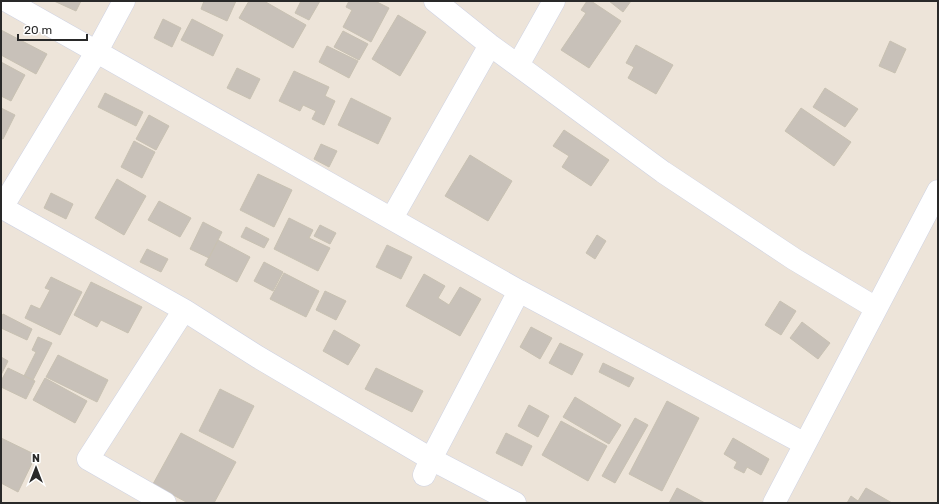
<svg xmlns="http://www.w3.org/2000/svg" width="939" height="504" font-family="Rubik,sans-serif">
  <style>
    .building { fill: #c8c1b9; stroke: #c8c1b2 }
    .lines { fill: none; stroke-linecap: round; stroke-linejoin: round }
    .minor-casing { stroke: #ced2e3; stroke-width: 23 }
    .minor { stroke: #fff; stroke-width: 22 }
  </style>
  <rect width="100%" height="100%" fill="#ede4d9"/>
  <!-- building -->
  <path class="building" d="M54,1H81L76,11Z
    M204,1H236L227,21L201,9Z
    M249,1H264L306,25L293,48L239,18Z
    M301,1H320L309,20L295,13Z
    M349,1H375L389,8L371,42L343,27L352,10L346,7Z
    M587,1H591L621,21L589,68L561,50L586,13L581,10Z
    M609,1H631L623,12Z
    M398,15L426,32L400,76L372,59Z
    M163,19L181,28L172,47L154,38Z
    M192,19L223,35L213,56L181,40Z
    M1,30L47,54L36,74L1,55Z
    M343,31L368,44L359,60L334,47Z
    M890,41L906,49L895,73L879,66Z
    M636,45L673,65L656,94L628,78L634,67L626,63Z
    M327,46L358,61L349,78L319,62Z
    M1,62L25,75L11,101L1,96Z
    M237,68L260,79L250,99L227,88Z
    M294,71L329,87L325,96L335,101L324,125L312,119L316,111L303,105L300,111L279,101Z
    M825,88L858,109L845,127L813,107Z
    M105,93L143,112L136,126L98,107Z
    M351,98L391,118L378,144L338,125Z
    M1,108L15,115L3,139L1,138Z
    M801,108L851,142L834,166L785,131Z
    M149,115L169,126L156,150L136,139Z
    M564,130L609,160L591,186L562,167L569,156L553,146Z
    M134,141L155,152L142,178L121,167Z
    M321,144L337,151L329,167L314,159Z
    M470,155L512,181L488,221L445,196Z
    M258,174L292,190L274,227L240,210Z
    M117,179L146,196L124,235L95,218Z
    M51,193L73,204L66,219L44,208Z
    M159,201L191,218L180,237L148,220Z
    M289,218L313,230L309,238L330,248L318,271L274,249Z
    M203,222L222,232L209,258L190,249Z
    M320,225L336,233L330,244L314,236Z
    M246,227L269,239L264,248L241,237Z
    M597,235L606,241L595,259L586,253Z
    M218,240L250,257L237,282L205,265Z
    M387,245L412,257L401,279L376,267Z
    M147,249L168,259L161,272L140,262Z
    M264,262L283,272L273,291L254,281Z
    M284,273L319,291L306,317L270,299Z
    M424,274L445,286L438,298L449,305L460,287L481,299L460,336L406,306Z
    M51,277L82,292L60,335L25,318L31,305L40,309L50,290L45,288Z
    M91,282L142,307L128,333L101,320L97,327L74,315Z
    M325,291L346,301L336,320L316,310Z
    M780,301L796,311L781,335L765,325Z
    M3,314L32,329L27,340L1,328V318Z
    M802,322L830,343L818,359L790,338Z
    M531,327L552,338L540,359L520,347Z
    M334,330L360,345L348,365L323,351Z
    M38,337L52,343L33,380L24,376L36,352L32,350Z
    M560,343L583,354L572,375L549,363Z
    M58,355L108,380L97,402L46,377Z
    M1,357L8,361L1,375Z
    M603,363L634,378L629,387L599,372Z
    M8,368L35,381L26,399L1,387V381Z
    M376,368L423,391L412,412L365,389Z
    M45,378L87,401L75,423L33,400Z
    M220,389L254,406L233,448L199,431Z
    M575,397L621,425L609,444L563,417Z
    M667,401L699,418L662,491L629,474Z
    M529,405L549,416L538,437L518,426Z
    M635,418L648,425L615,483L602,476Z
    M561,421L607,446L588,481L542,455Z
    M181,433L236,462L214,503H188L153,484Z
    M506,433L532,446L522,466L496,453Z
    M1,438L36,455L18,492L1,483Z
    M733,438L769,459L761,475L747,467L744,473L734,468L737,462L724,454Z
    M677,488L705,503H669Z
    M866,488L892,503H847L851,496L858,501Z"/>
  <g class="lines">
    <defs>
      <path id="minor" d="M7,1L519,291L805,444
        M435,1L490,45L663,172L794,259L876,308
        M518,65L554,1
        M1,207L184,310L88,459L165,503
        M1,209L97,51L124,1
        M392,218L490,45
        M184,310L258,357L431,459L515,503
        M424,475L431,459L519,291
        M774,503L938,191"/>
    </defs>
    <!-- minor casing -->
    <use href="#minor" class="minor-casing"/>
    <!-- minor -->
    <use href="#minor" class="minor"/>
  </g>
  <!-- border -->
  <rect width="939" height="504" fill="none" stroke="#292929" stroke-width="4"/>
  <!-- north arrow -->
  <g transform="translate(36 468)" stroke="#ffffff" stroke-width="3" paint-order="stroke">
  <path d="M0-3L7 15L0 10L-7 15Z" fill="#292929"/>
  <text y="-6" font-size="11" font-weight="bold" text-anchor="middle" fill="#292929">N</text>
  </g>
  <!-- scale -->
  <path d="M18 34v6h69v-6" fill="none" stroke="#292929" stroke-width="2"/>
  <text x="24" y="34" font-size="12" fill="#292929" stroke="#ffffff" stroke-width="3" paint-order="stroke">20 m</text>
</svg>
